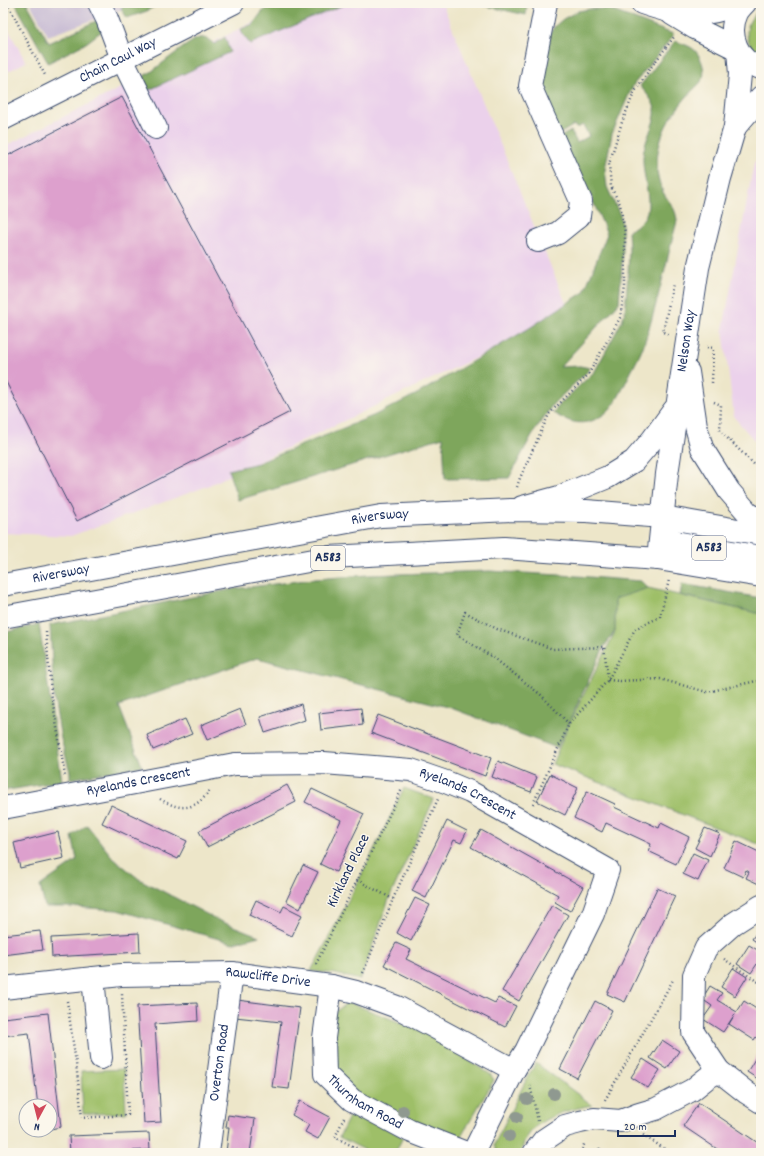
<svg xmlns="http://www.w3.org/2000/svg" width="764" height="1156" font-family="Dekko,sans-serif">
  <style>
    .built { fill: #ebd1eb }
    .industrial { fill: #cbbfd5 }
    .green { fill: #9ebf68; stroke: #5c7763 }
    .forest { fill: #7ea65c; stroke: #4c6a5d }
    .building { fill: #dda0cd }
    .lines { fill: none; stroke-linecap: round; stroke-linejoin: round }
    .minor-casing { stroke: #3a4a6e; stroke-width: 24 }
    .highway-casing { stroke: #3a4a6e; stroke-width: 24 }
    .path { stroke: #3a4a6e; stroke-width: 2.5; stroke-dasharray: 1 3; stroke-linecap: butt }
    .minor { stroke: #fff; stroke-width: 22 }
    .highway { stroke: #fff; stroke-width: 22 }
    .tree { fill: #8f9990 }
    .labels { text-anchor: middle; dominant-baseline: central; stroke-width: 3; stroke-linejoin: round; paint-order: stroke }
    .shield { fill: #fbf7ec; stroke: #5e6b89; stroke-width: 1 }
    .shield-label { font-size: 14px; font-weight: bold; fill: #1b2f5e }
    .street-label { font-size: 15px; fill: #1b2f5e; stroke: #fbf7ec }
  </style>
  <rect width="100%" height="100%" fill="#fbf7ec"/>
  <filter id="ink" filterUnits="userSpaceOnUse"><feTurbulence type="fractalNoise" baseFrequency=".025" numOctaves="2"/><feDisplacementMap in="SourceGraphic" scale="8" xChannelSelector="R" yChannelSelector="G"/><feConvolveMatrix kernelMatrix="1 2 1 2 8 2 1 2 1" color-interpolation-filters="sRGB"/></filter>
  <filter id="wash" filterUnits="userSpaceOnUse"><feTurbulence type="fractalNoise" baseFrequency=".012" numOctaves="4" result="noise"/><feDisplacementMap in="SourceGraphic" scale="16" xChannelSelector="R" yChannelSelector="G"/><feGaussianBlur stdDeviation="0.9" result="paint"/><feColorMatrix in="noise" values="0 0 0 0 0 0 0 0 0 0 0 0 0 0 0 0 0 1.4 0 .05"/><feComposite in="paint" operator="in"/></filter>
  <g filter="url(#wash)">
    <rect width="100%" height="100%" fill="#ede6c9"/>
    <!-- built -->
    <path class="built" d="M309,3H442L570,313L205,487L71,536L3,533V147L271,13Z
      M3,20L26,62L3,74Z
      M761,154V448L734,417L723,329L754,163Z"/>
    <!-- industrial -->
    <path class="industrial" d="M30,3H141L48,36Z"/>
    <!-- green -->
    <path class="green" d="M761,9V54C741,44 744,20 761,9Z
      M648,588L761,614V845L552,764L569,724L615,632V598Z
      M404,788L434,799L389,899L360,980L336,974L311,971L358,882Z
      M348,1002L424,1032L490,1074L494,1080L459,1140L404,1121L351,1091L329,1067L334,1013Z
      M536,1063L592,1105C573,1109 542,1116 530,1133C525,1138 523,1147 520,1153H497L494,1145L528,1076Z
      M124,1069L126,1113L83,1114L81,1071Z
      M352,1111L403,1137L395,1153H371L339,1137Z"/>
    <!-- forest -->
    <path class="forest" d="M15,3H27L49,43L98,20L102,31L86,43L48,63Z
      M132,3H161L147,11L127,18L121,8Z
      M280,3H348L250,44L243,35L241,29L253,24L262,12L268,8Z
      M472,3H527L526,15Z
      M590,9H608L673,34V36L634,84L630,92L612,134L605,169L607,187L620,215L622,225L623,250L619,303L560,367L580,366L590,368L589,370L553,404L532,435L509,478L445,479L443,437L238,500L228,470L258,463L375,415L417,394L531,327L584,292L607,234L592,199L557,139L571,131L577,143L589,136L583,125L576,128L574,125L556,136L539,87L549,34L555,26L563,19L578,11Z
      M225,37L230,52L147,91L142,81L145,75L151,72C160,65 191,40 199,38C205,37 210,40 214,44Z
      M675,41C681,43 687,45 692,48C700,53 706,69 703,78C701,83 695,88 691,92C683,101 675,111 669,121C661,134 658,148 657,162C656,171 659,183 663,192C669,203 676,207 677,221C666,263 657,306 643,347C639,358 632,369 627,380C620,394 613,411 598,418C582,427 568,422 553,413L562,402L595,371L622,321L625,311L628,274L629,248L628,231C636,227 644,221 647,212C651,198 642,173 643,157C643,142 657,122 655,109C653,100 646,93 640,86Z
      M489,571L577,576L641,581L648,588L615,599V631L604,647L557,748L451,708L257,658L119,706L142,766L70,779V772L61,739L54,699L50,625L233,589L266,585L314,579L368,575Z
      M682,584L761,598V614L680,595Z
      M39,624L62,781L3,791V633Z
      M87,825L113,858L139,879L220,921L259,936L233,943L117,910L74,907H45L40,886L77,860L72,836Z"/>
    <g id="blocks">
      <!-- building -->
      <path class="building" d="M122,97L290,412L77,521L3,376V158Z
        M301,704L305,720L265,733L260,717Z
        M361,708L363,725L321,730L319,713Z
        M240,709L246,724L207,740L201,725Z
        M378,715L491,758L485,776L371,733Z
        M185,719L192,734L153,750L147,735Z
        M498,761L537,777L531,792L492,777Z
        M550,774L578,788L565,815L537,801Z
        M287,785L296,802L207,847L199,831Z
        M312,789L364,814L336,872L320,864L341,820L305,802Z
        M587,791L615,804L614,807L659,828L661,823L689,837L676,864L648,851L651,844L606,823L602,832L574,818Z
        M111,805L187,841L178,859L102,823Z
        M447,821L467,831L461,843L454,840L426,898L412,891Z
        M705,828L720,834L710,856L695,848Z
        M481,830L583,887L570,911L555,902L558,895L471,847Z
        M58,832L64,858L20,868L14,843Z
        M736,841L761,853V885L746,878L749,872L746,870L743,877L724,868Z
        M693,853L708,860L698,881L683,874Z
        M303,865L318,872L300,909L286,901Z
        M657,888L675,896L625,1002L607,994Z
        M415,898L430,905L411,941L397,933Z
        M256,900L281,912L284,906L302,915L292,936L249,915Z
        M552,905L568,915L519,1001L502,991Z
        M761,926V945L752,939Z
        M40,931L43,950L3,955V935Z
        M139,933L140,952L52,957L51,938Z
        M396,943L411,950L406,959L495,1003L498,998L516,1006L505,1027L384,965Z
        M749,945L761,952V958L751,973L737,964Z
        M733,968L747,977L735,996L721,987Z
        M710,986L722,993L717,1000L737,1012L744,1001L761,1012V1040L756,1037L754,1040L729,1024L735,1014L723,1032L703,1019L712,1006L702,999Z
        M237,1000L300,1008L289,1089L272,1087L281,1022L235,1017Z
        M595,1001L612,1010L577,1078L560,1069Z
        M197,1003L198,1021L155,1024L161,1122L144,1123L137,1006Z
        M48,1013L61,1127L50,1129V1106H38L29,1033L3,1036V1018Z
        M662,1040L679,1051L667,1069L650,1058Z
        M761,1049V1081L747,1072Z
        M643,1059L660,1070L648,1088L631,1077Z
        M300,1101L330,1117L318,1139L305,1132L309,1125L292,1115Z
        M699,1103L761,1145V1153H723L683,1126Z
        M228,1115L255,1119L250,1153H226L229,1127H226Z
        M149,1133L150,1150L70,1153L69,1136Z
        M599,1148L608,1153H596Z"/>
    </g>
  </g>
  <g filter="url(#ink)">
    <use href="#blocks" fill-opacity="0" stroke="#3a4a6e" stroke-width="1"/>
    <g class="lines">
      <defs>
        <g id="minor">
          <path d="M99,3L107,19L122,59L156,128"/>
          <path d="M642,3C682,17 703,18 743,3"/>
          <path d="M745,3C742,6 739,9 737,13C727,34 737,62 761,68"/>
          <path d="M672,14L695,28L737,49"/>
          <path id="s1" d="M3,119L233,3"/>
          <path d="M735,127L761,97"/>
          <path d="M538,241L558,233L579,216L581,201L530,86L546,3"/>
          <path d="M688,372L696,426L702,448L729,491L748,513L761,521"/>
          <path d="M522,507L559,497L608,477L634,461L652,440L674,410"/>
          <path id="s2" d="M658,559L667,474L698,268L720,178L735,127L740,74L738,51"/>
          <path id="s3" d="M3,808L235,764L324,763L411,770L446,782L470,792L608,870L593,914L526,1051L514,1070L473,1153"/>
          <path d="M93,978L101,1058"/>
          <path id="s4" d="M331,986L324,1038L325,1074L352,1100L410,1131L466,1153"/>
          <path id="s5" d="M3,988L121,975L232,973L331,986L356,992L397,1007L514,1070"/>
          <path d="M719,1071L747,1093L761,1102"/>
          <path id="s6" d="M208,1153L232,973"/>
          <path d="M534,1153L544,1140L565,1126L580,1122L594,1119L621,1121L639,1114L656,1109L692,1090L707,1078L719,1071L693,1032L694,975L706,948L733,924L761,906"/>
        </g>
        <g id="highway">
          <path d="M662,530L675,542L761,557"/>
          <path id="s7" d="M3,585L381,516L511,510L586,511L663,517L761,534"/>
          <path d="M3,617L330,557L504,548L658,559L761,576"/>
        </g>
      </defs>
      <!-- minor casing -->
      <use href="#minor" class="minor-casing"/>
      <!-- highway casing -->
      <use href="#highway" class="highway-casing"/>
      <!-- path -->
      <path class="path" d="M7,3L45,75
        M668,334L663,332L673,284
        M707,347L713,348L712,383
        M714,402L721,405L720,431L761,471
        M517,487L520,478L549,414L588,375L620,318L625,287V232L620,204L611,187L609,164L622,122L634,93L649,70L674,37
        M46,632L51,692L65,776
        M569,724L541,695L494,658L457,635L465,612L497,629L553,649L604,647L608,680L620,681L660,679L707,692L761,680
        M160,799C182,812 196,810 211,789
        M533,804L569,724L608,680L635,629L660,617L669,580
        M357,880L393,899
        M724,959L761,984
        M316,964L402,789
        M363,973L393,899L438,799
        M67,1001L76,1063L82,1118L128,1115L122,994
        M530,1085L538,1121
        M605,1100L673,980
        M344,1118L335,1137L366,1153
        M643,1135L671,1153
        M581,1153L585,1142"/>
      <!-- minor -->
      <use href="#minor" class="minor"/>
      <!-- highway -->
      <use href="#highway" class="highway"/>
    </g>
    <!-- trees -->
    <g class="tree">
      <circle cx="554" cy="1094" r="6"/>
      <circle cx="527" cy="1099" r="6"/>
      <circle cx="403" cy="1111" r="6"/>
      <circle cx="517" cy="1117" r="6"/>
      <circle cx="509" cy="1136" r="6"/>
    </g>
  </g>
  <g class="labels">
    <!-- shield labels -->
    <g class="shield">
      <rect x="692" y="536" width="34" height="24" rx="3"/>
      <rect x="311" y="546" width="34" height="24" rx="3"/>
    </g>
    <g class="shield-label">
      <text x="709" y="548">A583</text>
      <text x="328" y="558">A583</text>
    </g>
    <!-- street labels -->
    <g class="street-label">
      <text stroke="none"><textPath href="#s1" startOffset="129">Chain Caul Way</textPath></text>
      <text stroke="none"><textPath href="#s2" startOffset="220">Nelson Way</textPath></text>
      <text stroke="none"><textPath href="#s7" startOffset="383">Riversway</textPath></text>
      <text stroke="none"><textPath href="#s7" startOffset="59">Riversway</textPath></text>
      <text stroke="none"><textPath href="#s3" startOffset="138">Ryelands Crescent</textPath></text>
      <text stroke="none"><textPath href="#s3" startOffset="474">Ryelands Crescent</textPath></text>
      <text transform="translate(349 871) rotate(-64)">Kirkland Place</text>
      <text stroke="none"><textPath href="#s5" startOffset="266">Rawcliffe Drive</textPath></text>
      <text stroke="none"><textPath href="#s6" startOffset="91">Overton Road</textPath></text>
      <text stroke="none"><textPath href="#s4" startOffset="138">Thurnham Road</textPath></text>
    </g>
  </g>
  <!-- margin -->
  <rect width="764" height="1156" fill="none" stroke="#fbf7ec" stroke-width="16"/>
  <!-- north arrow -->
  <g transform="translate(38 1118) rotate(187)"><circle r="19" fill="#fbf7ec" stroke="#a1a7b3"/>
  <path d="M0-3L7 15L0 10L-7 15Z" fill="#d1495b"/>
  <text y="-6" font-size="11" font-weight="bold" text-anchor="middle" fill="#1b2f5e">N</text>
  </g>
  <!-- scale -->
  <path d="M618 1130v6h57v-6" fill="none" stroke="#1b2f5e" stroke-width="2"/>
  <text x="624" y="1130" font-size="12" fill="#1b2f5e" stroke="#fbf7ec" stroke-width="3" paint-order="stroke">20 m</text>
</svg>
